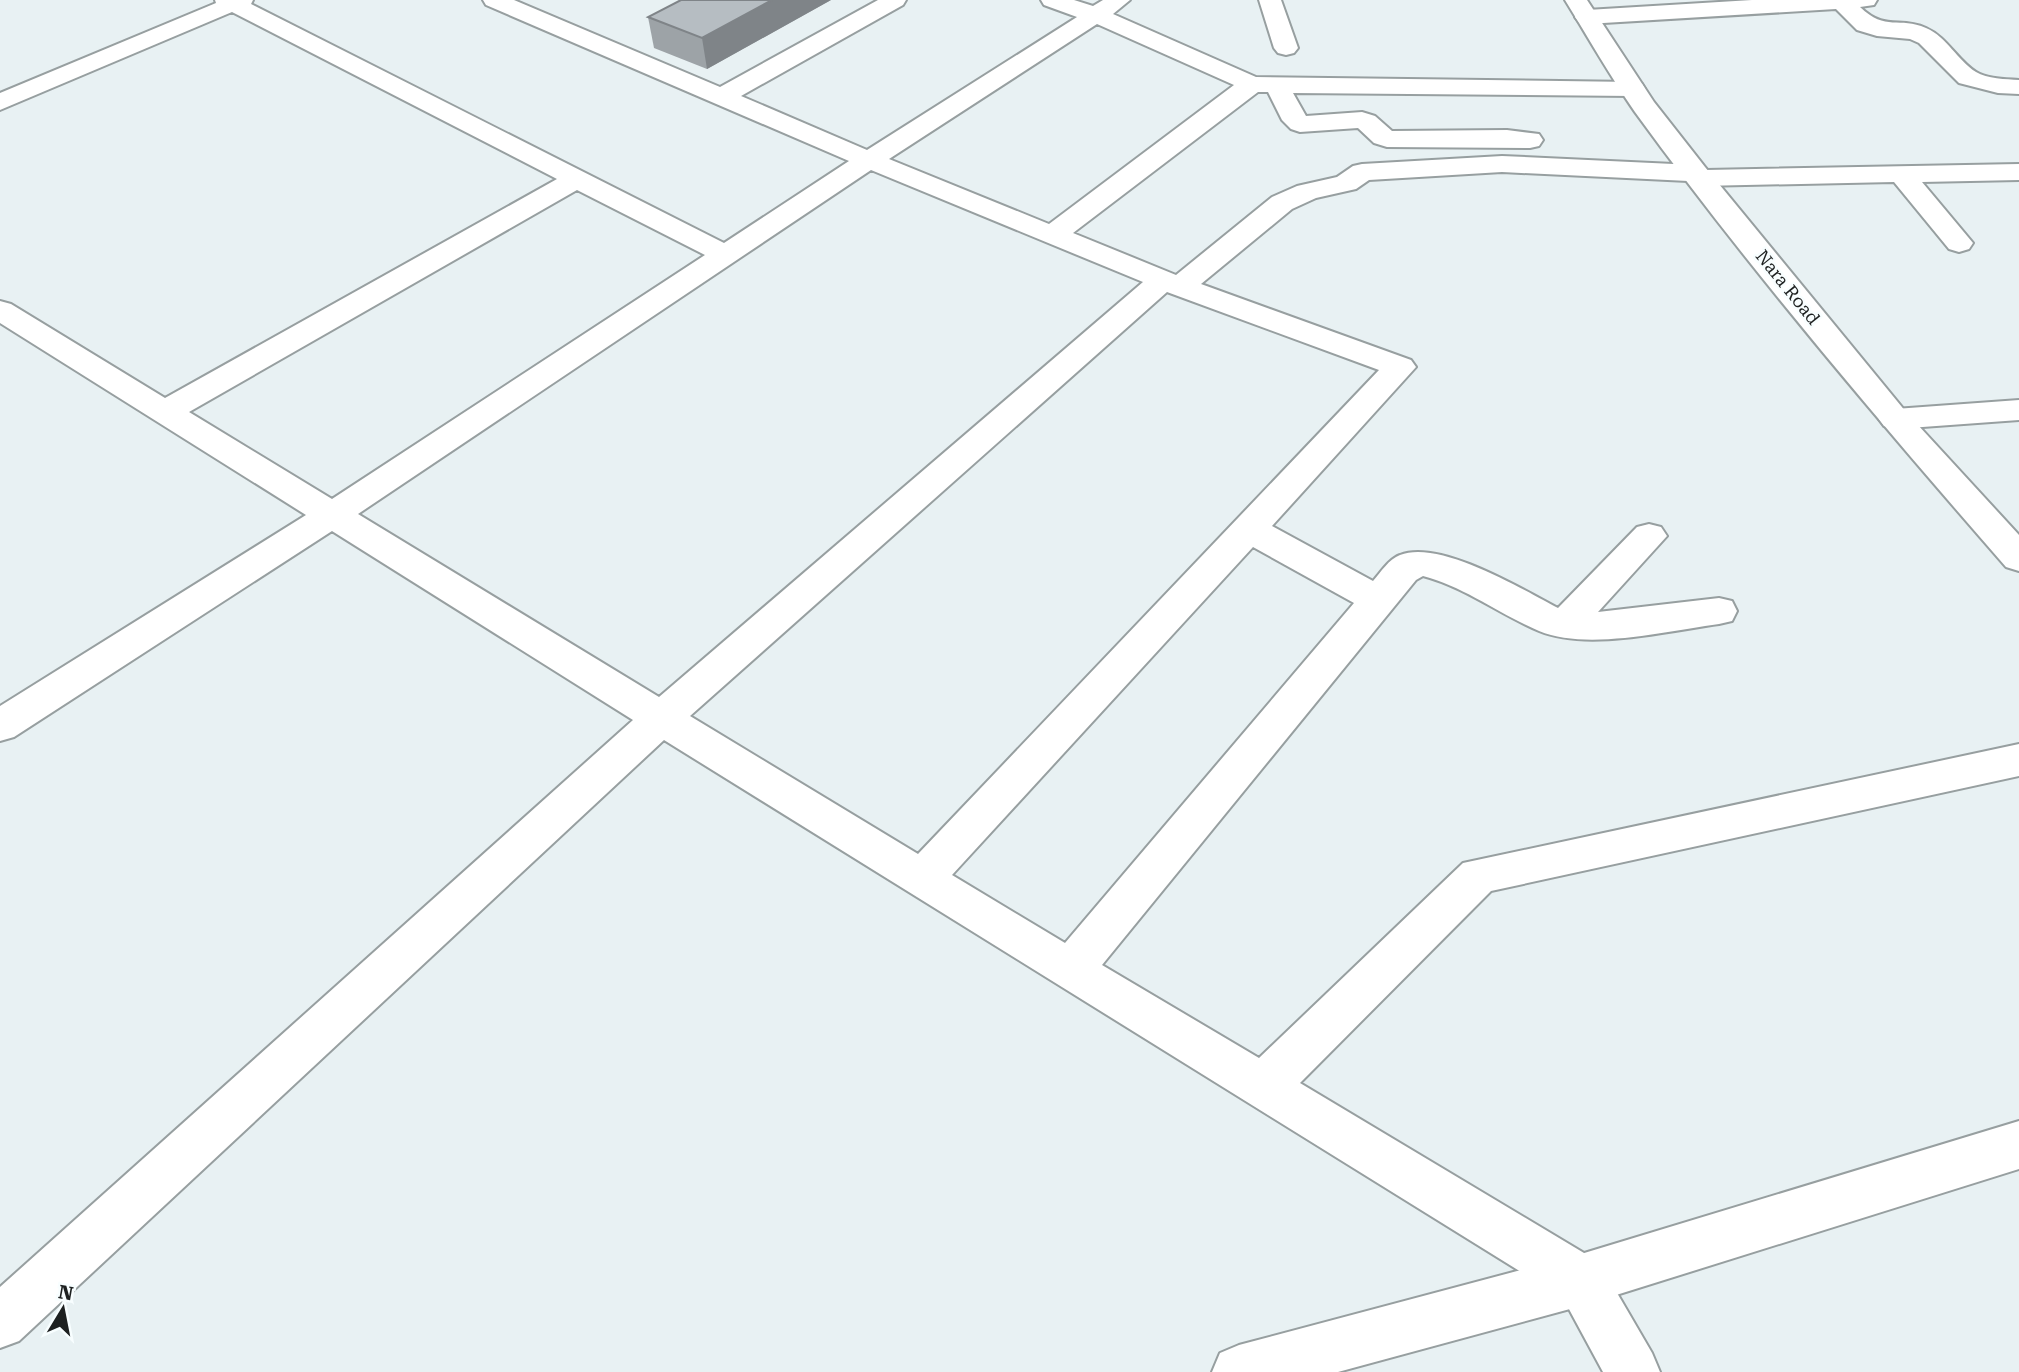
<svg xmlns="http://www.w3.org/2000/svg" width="2019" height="1372" font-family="'Roboto Serif',serif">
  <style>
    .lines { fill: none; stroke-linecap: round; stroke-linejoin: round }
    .minor-casing { stroke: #979fa0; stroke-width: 4 }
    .secondary-casing { stroke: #979fa0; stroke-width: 4 }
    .minor { fill: #fff; fill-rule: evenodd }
    .secondary { fill: #fff; fill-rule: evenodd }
    .wall { fill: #9da3a7 }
    .shaded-wall { fill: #7f8488 }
    .building { fill: #b6bdc2; stroke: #7f8488; stroke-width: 2 }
    .labels { text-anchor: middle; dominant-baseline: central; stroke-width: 5; stroke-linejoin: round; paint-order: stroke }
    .far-street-label { font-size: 18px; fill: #1d2020; stroke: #f8feff }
  </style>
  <rect width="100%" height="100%" fill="#e8f1f3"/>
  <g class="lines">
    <defs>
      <path id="minor" d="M215,0H253L251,4L724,243L849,161L486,5L483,0H514L720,87L878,0H906L903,5L741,96L867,150L1077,17L1044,5L1041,0H1074L1093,6L1103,0H1130L1113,14L1256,77L1633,82L1642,84L1645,89L1642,94L1633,96L1293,93L1306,116L1362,112L1375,116L1392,131L1507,130L1539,134L1543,140L1539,146L1530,148L1387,147L1374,143L1358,128L1300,132L1291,129L1282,120L1268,92H1258L1073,233L1176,275L1272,197L1297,186L1337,177L1353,166L1362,164L1502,156L1695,165L1706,170L2019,164V180L1922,182L1973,243L1969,249L1959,252L1949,249L1894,182L1700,186L1688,181L1502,172L1369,180L1356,189L1316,198L1292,209L1201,284L1411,360L1416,367L1272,526L1373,581C1381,572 1389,559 1400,555C1439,539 1522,589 1558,608L1637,527L1649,524L1661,527L1667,536L1598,612L1719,598L1732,601L1737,611L1732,621L1719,624C1667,631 1587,651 1539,631C1499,614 1465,587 1423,576L1416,580L1102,965L1259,1058L1463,863L2019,744V776L1491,891L1300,1083L1599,1262L1652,1353L1660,1372H1603L1563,1298L664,740L19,1341L0,1348V1287L633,720L332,531L14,737L0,741V706L306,515L0,323V301L11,304L165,398L557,179L232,12L0,110V93L216,3ZM1097,24L1234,85L1049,224L889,159ZM871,170L1143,282L659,697L358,514ZM577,190L705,255L332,499L189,412ZM1167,292L1379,370L918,854L690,716ZM1253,547L1354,603L1065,943L952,875Z
        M1259,0H1281L1298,48L1294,53L1286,55L1278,53L1274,48Z
        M1752,0H1877L1874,5L1860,7C1886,32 1899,16 1926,28C1947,37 1957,60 1976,72C1987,79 2006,79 2019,80V94L1998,93L1959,83L1919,43L1910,39L1877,36L1857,30L1836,9L1587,24L1579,22L1575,17L1579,12L1587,10Z
        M2019,400V420L1895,429L1884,426L1879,419L1884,412L1895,409Z"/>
      <path id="secondary" d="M1565,0H1587L1654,102L1705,167L1906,412L2019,535V571L2006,567C1878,420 1750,270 1635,112C1610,76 1588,37 1565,0Z
        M2019,1121V1169L1581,1306L1338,1372H1212L1220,1353L1239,1345L1581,1254Z"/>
    </defs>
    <!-- minor casing -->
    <use href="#minor" class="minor-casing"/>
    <!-- secondary casing -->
    <use href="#secondary" class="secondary-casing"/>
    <!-- minor -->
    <use href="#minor" class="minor"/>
    <!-- secondary -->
    <use href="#secondary" class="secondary"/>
  </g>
  <!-- wall -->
  <path class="wall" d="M831,0L707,69L654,48L648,17Z"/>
  <!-- shaded-wall -->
  <path class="shaded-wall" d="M772,0H831L707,69L702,38Z"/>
  <!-- building -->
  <path class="building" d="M681,0H772L702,38L648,17Z"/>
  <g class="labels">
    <!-- far-street labels -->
    <g class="far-street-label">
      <text transform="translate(1788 287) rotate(51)">Nara Road</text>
    </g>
  </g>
  <!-- north arrow -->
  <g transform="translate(63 1309) rotate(10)" stroke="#f8feff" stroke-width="5" paint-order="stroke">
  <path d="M0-5L12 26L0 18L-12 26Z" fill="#1d2020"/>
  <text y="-10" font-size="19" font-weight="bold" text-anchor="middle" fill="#1d2020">N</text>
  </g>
</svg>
